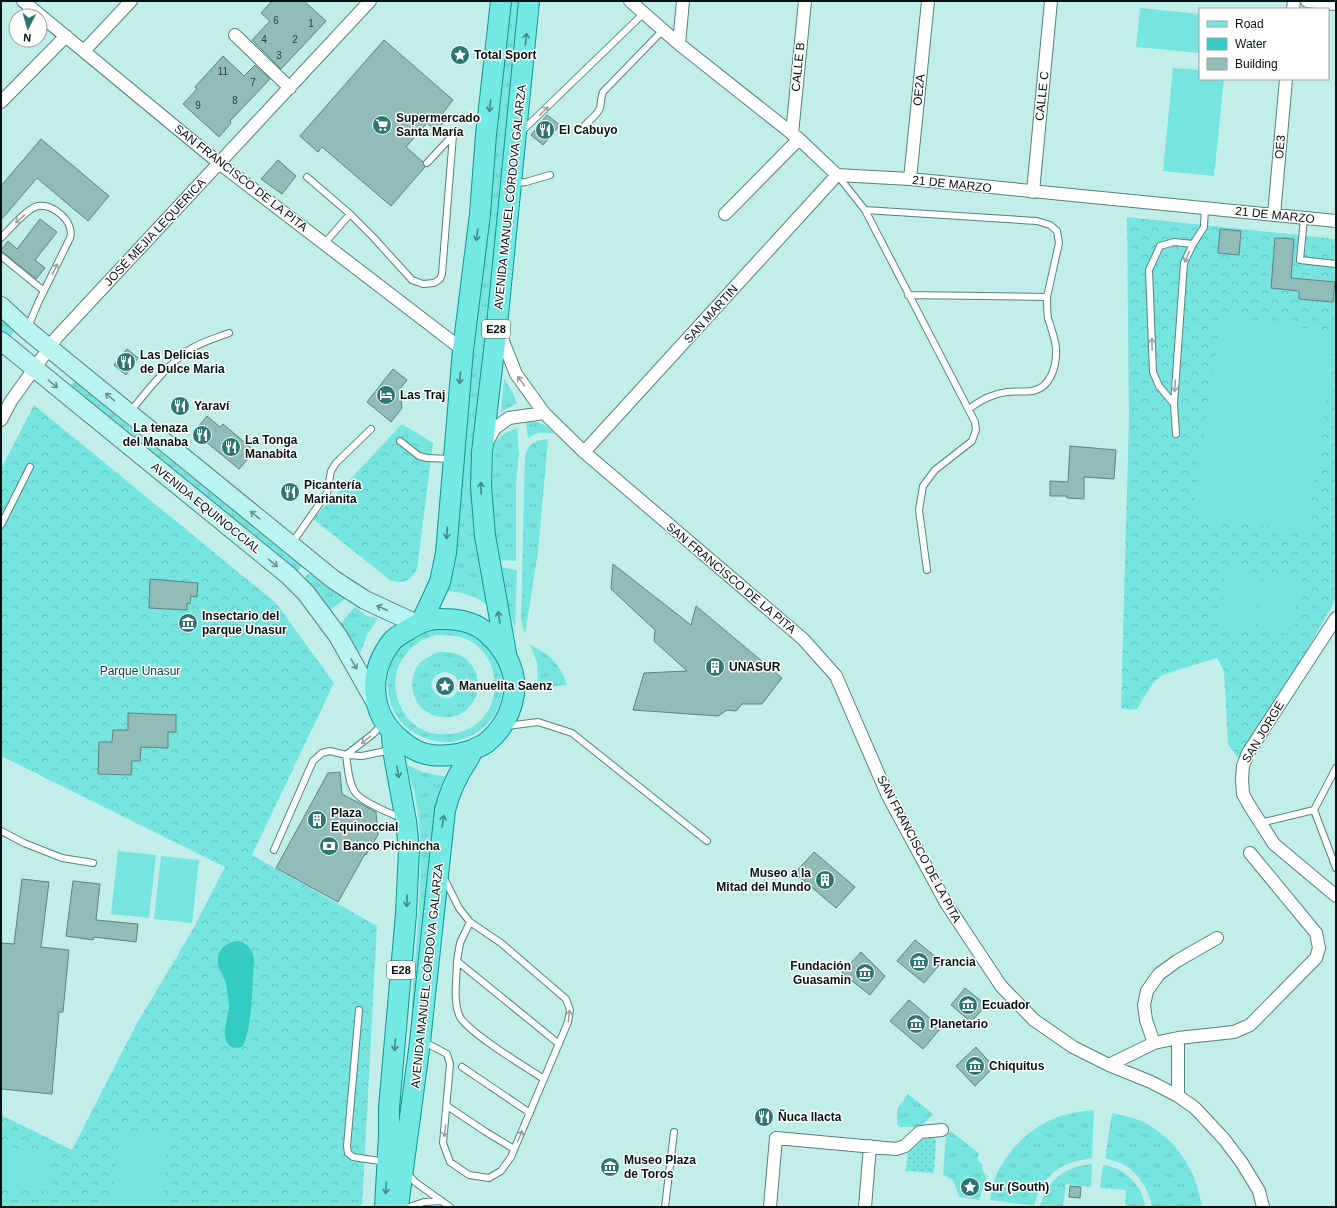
<svg xmlns="http://www.w3.org/2000/svg" width="1337" height="1208" font-family="Helvetica,sans-serif">
  <style>
    .grass { fill: url(#grass-tufts); fill-rule: evenodd }
    .forest { fill: url(#forest-crowns) }
    .garden { fill: url(#garden-dots) }
    .pitch { fill: #76e5dd }
    .water { fill: #33cbc2 }
    .building { fill: #92bcb8; stroke: #5b8380 }
    .lines { fill: none; stroke-linecap: round; stroke-linejoin: round }
    .lane-casing { stroke: #58817d; stroke-width: 8 }
    .street-casing { stroke: #58817d; stroke-width: 14 }
    .secondary-casing { stroke: #58817d; stroke-width: 20 }
    .primary-casing { stroke: #0f948e; stroke-width: 22 }
    .lane { stroke: #fff; stroke-width: 6 }
    .street { stroke: #fff; stroke-width: 12 }
    .secondary { stroke: #b9f4f1; stroke-width: 18 }
    .primary { stroke: #73e9e3; stroke-width: 20 }
    .oneway { stroke: #418985 }
    .oneway2 { stroke: #9ba1a0 }
    .oneway3 { stroke: #688f8d }
    .labels { text-anchor: middle; dominant-baseline: central; stroke-width: 3; stroke-linejoin: round; paint-order: stroke }
    .number-label { font-size: 10px; fill: #283d3c }
    .shield { fill: #fff; stroke: #4f5a59; stroke-width: 1 }
    .shield-label { font-size: 11px; font-weight: bold; fill: #041312 }
    .poi-label { font-size: 12px; font-weight: bold; fill: #041312; stroke: #fff; text-anchor: start }
    .street-label { font-size: 12px; fill: #041312; stroke: #fff }
    .park-label { font-size: 12px; fill: #004541; stroke: #fff }
  </style>
  <defs>
    <pattern id="grass-tufts" width="24" height="20" patternUnits="userSpaceOnUse"><rect width="24" height="20" fill="#76e5dd"/><path d="M3 7l-1-3M5 7V3M7 7l1-3M15 17l-1-3M17 17v-4M19 17l1-3" fill="none" stroke="#64c4bd"/></pattern>
    <pattern id="forest-crowns" width="20" height="18" patternUnits="userSpaceOnUse"><rect width="20" height="18" fill="#76e5dd"/><path d="M2 6a3 3 0 1 1 6 0M12 15a3 3 0 1 1 6 0" fill="none" stroke="#64c4bd"/></pattern>
    <pattern id="garden-dots" width="8" height="8" patternUnits="userSpaceOnUse"><rect width="8" height="8" fill="#76e5dd"/><path d="M2 2h.1M6 6h.1" fill="none" stroke="#64c4bd" stroke-width="1.8" stroke-linecap="round"/></pattern>
  </defs>
  <rect width="100%" height="100%" fill="#c2eeea"/>
  <!-- grass -->
  <path class="grass" d="M510,1H523L486,350L490,607C476,596 462,591 444,591L481,292Z
    M1,318L16,330L10,337L1,330Z
    M504,379L512,391L517,403L501,412Z
    M75,380L135,432L303,565L296,573L251,532L188,485L69,387Z
    M526,422C538,420 547,425 554,434C544,432 536,432 528,438Z
    M517,428L519,454L516,484V561L499,560L495,536L493,513L492,487L494,443L505,433Z
    M548,439L538,552L525,634L521,620L525,455C529,443 536,440 548,439Z
    M500,567L517,570L515,629L504,593Z
    M311,571L337,594L345,599L329,611L302,580Z
    M355,607L367,616L378,618L367,635L360,654L339,625Z
    M434,628C447,628 458,628 470,633C478,636 486,643 491,650C515,684 501,728 460,740C450,743 438,743 428,739C414,734 403,727 395,713C380,685 388,654 414,636C420,632 428,631 434,628ZM435,635C447,635 458,635 468,640C504,658 504,714 466,730C457,734 449,735 440,734C425,734 410,724 403,711C389,686 394,659 419,642C423,639 430,638 435,635Z
    M530,645C550,654 560,664 567,685L538,688L537,662Z
    M439,652C446,652 453,652 460,655C476,663 483,684 474,700C464,721 437,722 422,708C410,697 409,675 420,663C425,658 432,655 439,652ZM443,672C452,672 461,678 458,689C450,713 413,684 443,672Z
    M407,765L423,772L447,777L415,1013L412,1011V1000C416,935 427,859 415,795C413,785 409,775 407,765Z
    M908,1094L933,1114L921,1127H900L897,1125V1109Z
    M1094,1110L1092,1158C1084,1160 1073,1161 1065,1165C1048,1173 1038,1189 1034,1206L990,1200C992,1191 993,1181 997,1173C1009,1149 1032,1126 1058,1117C1069,1113 1082,1111 1094,1110Z
    M1112,1113C1120,1115 1130,1117 1139,1120C1174,1135 1197,1170 1202,1207H1152C1149,1189 1137,1170 1120,1163C1115,1161 1110,1160 1105,1158Z
    M950,1131L979,1153L977,1159L983,1165C981,1170 983,1172 987,1176L979,1200L959,1197L953,1180L943,1175L946,1136Z
    M1092,1164L1091,1187L1066,1184L1063,1207H1040C1047,1180 1064,1167 1092,1164Z
    M1103,1165C1107,1166 1114,1167 1118,1169C1132,1177 1144,1191 1145,1207H1125L1126,1190L1100,1188Z"/>
  <!-- forest -->
  <path class="forest" d="M1127,217L1336,239V599L1289,681L1239,759L1228,744L1224,671L1217,658L1162,675L1153,683L1137,709L1130,710L1121,708L1129,418Z
    M34,405L276,603L334,683L252,855L377,926L362,1207H1V1115L72,1150L136,1025L192,931L225,867L1,756V469Z
    M402,424L433,443L417,569C410,581 403,585 390,580L313,519Z"/>
  <!-- garden -->
  <path class="garden" d="M932,1135L936,1140L934,1173L906,1171L908,1147L919,1137L925,1139Z"/>
  <!-- pitch -->
  <path class="pitch" d="M1140,8L1200,14V53L1136,47Z
    M1173,68L1200,70V79H1224L1214,176L1163,171Z
    M1221,316L1336,333L1307,532L1192,516Z
    M1226,569L1260,573L1254,632L1220,629Z
    M1264,572L1299,575L1293,634L1258,631Z
    M118,851L156,855L149,918L111,914Z
    M161,856L199,860L192,923L154,919Z
    M120,1130L168,1137L162,1207H111Z
    M1,1145L53,1156L47,1192L1,1183Z"/>
  <!-- water -->
  <path class="water" d="M238,941C249,944 251,948 254,959C252,982 253,1029 242,1047C237,1048 231,1049 228,1044C220,1032 229,1018 229,1005C228,999 227,986 225,980C222,972 216,967 218,957C220,947 228,942 238,941Z"/>
  <!-- building -->
  <path class="building" d="M272,1H304L326,21L281,69L252,40L270,21L261,13Z
    M384,40L453,100L442,114L447,119L436,131L427,123L406,147L423,162L425,167L391,206L322,147L318,152L300,136Z
    M223,56L244,76L255,65L270,79L230,121L231,123L219,137L183,104L197,89L195,87Z
    M547,115L560,125L543,145L531,135Z
    M41,139L109,196L88,221L37,178L1,220V186Z
    M278,160L296,176L282,194L261,179Z
    M40,219L57,232L35,260L45,268L36,279L4,253L1,252V250L8,241L17,249Z
    M1220,229L1241,231L1239,255L1218,253Z
    M1275,238L1294,239L1291,278L1335,282L1333,302L1299,299V291L1271,288Z
    M127,349L138,358L126,375L114,365Z
    M393,369L407,380L400,389L402,408L391,422L367,402Z
    M207,416L220,427L223,424L255,451L239,469L194,432Z
    M1070,446L1116,450L1114,479L1084,477V499L1067,498V496H1050V481L1068,482Z
    M613,564L691,625L696,606L782,678L762,704H742L736,711L727,710L718,716L633,710L644,673L687,671L654,641L655,630L611,589Z
    M150,579L198,583L197,597L191,596L190,604L187,603V610L149,608Z
    M128,713L176,715V732H168V748L141,747L140,761H132L131,775L98,774L99,742H112L113,730H128Z
    M340,772L342,794L376,812L378,835L366,855L365,854L338,902L276,868L328,773Z
    M814,852L855,887L836,908L795,873Z
    M22,879L49,882L41,947L69,950L63,1012H59L52,1094L1,1089V943L14,944Z
    M73,881L100,884L96,920L138,924L136,942L94,937L93,940L66,936Z
    M915,940L942,962L924,983L897,961Z
    M861,952L885,976L870,995L842,973Z
    M965,988L986,1005L971,1022L951,1005Z
    M909,1000L941,1028L923,1049L890,1021Z
    M976,1047L994,1067L975,1086L956,1066Z
    M1070,1186L1081,1187L1080,1198L1069,1197Z"/>
  <g class="lines">
    <defs>
      <path id="lane" d="M585,125C590,120 597,115 600,108C601,103 601,97 603,92L663,30
        M521,132L644,13
        M427,163L453,135
        M838,176L865,210L975,422L976,430L972,441L935,470L923,486L919,510L927,570
        M307,177L350,214L373,237L412,280L423,284L434,283L440,279L442,274L453,135
        M515,183L526,182L550,175
        M865,210L1037,221L1050,225L1057,231L1059,243L1047,297
        M1304,218L1300,260L1336,264
        M1,238C9,230 27,208 38,206C53,203 75,222 70,238L38,303L28,327
        M324,244L350,214
        M1,256L44,291
        M908,295L1047,297C1047,304 1047,312 1048,318C1051,328 1055,338 1056,348C1057,365 1051,388 1032,391C1024,392 1015,391 1007,392C992,394 980,400 969,409
        M1174,404L1159,386L1153,372L1149,270L1160,246L1174,242L1193,244
        M130,412C147,391 167,365 189,350C201,342 216,338 229,333
        M1176,434L1174,404L1184,263L1193,244L1204,227L1205,208
        M400,441L419,456L427,458L451,459
        M1,525L30,467
        M292,543L327,493L331,471L336,463L371,429
        M507,726L538,722L572,733L707,841
        M346,755C348,767 348,782 355,792C361,802 390,813 401,818
        M346,755L373,734L383,723
        M1336,768L1314,810L1336,868
        M1260,823L1314,810
        M1,831L24,843L62,858L93,863
        M274,850L313,761L322,753L330,751L346,755L362,756L391,750
        M470,922L460,943L457,961L559,1044
        M457,961C457,978 453,999 459,1015C465,1031 527,1068 544,1079
        M359,1010L347,1146L348,1153L353,1157L386,1162
        M423,1042L428,1044L447,1054L450,1064L443,1143L450,1162L469,1175L489,1178L501,1171L511,1157L568,1022L570,1010L566,999L501,943L470,922L459,908L444,878
        M462,1067L530,1113
        M447,1106L486,1132L514,1149
        M407,1173L415,1182L450,1207
        M409,1207L424,1202L442,1201
        M665,1207L674,1132"/>
      <path id="street" d="M23,1L219,163L463,350
        M630,1L679,44L799,139L837,175L910,179L1336,221
        M1307,1L1336,4
        M1293,9L1294,1
        M235,35L290,88
        M679,44L683,1
        M84,51L131,1
        M1,102L66,36
        M792,134L805,1
        M910,179L928,1
        M1033,192L1051,1
        M725,214L799,139
        M1274,215L1286,79
        M499,331L516,374L544,413L584,452L803,639L836,676L888,796L946,903L1001,986L1034,1020L1073,1047L1109,1065L1151,1082L1178,1096L1195,1108L1224,1139L1242,1163L1259,1191L1263,1207
        M1,420L11,401L57,337L370,1
        M487,442L495,428L509,418L544,413
        M584,452L837,175
        M1336,618L1248,753L1243,766L1242,779L1243,794L1249,805L1274,844L1336,896
        M1178,1038V1096
        M1154,1043L1178,1038L1234,1032L1250,1025L1316,958L1319,948L1316,933L1250,853
        M1109,1065L1154,1043L1146,1020L1144,1005L1147,991L1159,974L1177,961L1217,938
        M770,1207L776,1138L896,1149L905,1146L920,1132L942,1130
        M865,1207L870,1146"/>
      <path id="secondary" d="M1,306L27,330L334,580L365,600L417,624
        M1,341L288,575L306,593L338,636L377,705"/>
      <path id="primary" d="M421,623L440,582L446,553L463,350L480,214L486,135L501,1
        M506,653L485,536L481,487L482,452L497,325L529,1
        M385,1207L389,1135V1108L406,914L409,850L406,821L393,750L392,734
        M398,1207L420,1042L445,810C450,791 456,777 467,761C469,758 471,753 473,750C477,747 482,746 486,743C502,730 511,714 514,694C517,670 504,648 487,633C475,622 458,619 442,619C429,618 419,623 408,630C403,633 397,636 393,640C367,672 369,715 402,741C410,748 421,754 432,755C447,757 459,754 473,750"/>
    </defs>
    <!-- lane casing -->
    <use href="#lane" class="lane-casing"/>
    <!-- street casing -->
    <use href="#street" class="street-casing"/>
    <!-- secondary casing -->
    <use href="#secondary" class="secondary-casing"/>
    <!-- primary casing -->
    <use href="#primary" class="primary-casing"/>
    <!-- lane -->
    <use href="#lane" class="lane"/>
    <!-- street -->
    <use href="#street" class="street"/>
    <!-- secondary -->
    <use href="#secondary" class="secondary"/>
    <!-- primary -->
    <use href="#primary" class="primary"/>
  </g>
  <!-- one-way arrows -->
  <defs><path id="oneway-shaft" d="M-6 0H5M1.5-3L5.5 0L1.5 3" fill="none" stroke-width="1.6" stroke-linecap="round" stroke-linejoin="round"/></defs>
  <g class="oneway">
    <use href="#oneway-shaft" transform="translate(526 39) rotate(-84)"/>
    <use href="#oneway-shaft" transform="translate(490 106) rotate(97)"/>
    <use href="#oneway-shaft" transform="translate(477 235) rotate(97)"/>
    <use href="#oneway-shaft" transform="translate(460 378) rotate(95)"/>
    <use href="#oneway-shaft" transform="translate(481 488) rotate(-92)"/>
    <use href="#oneway-shaft" transform="translate(447 533) rotate(94)"/>
    <use href="#oneway-shaft" transform="translate(499 617) rotate(-100)"/>
    <use href="#oneway-shaft" transform="translate(398 772) rotate(79)"/>
    <use href="#oneway-shaft" transform="translate(443 821) rotate(-82)"/>
    <use href="#oneway-shaft" transform="translate(407 901) rotate(92)"/>
    <use href="#oneway-shaft" transform="translate(395 1045) rotate(95)"/>
    <use href="#oneway-shaft" transform="translate(386 1188) rotate(93)"/>
  </g>
  <g class="oneway2">
    <use href="#oneway-shaft" transform="translate(544 111) rotate(-44)"/>
    <use href="#oneway-shaft" transform="translate(20 219) rotate(138)"/>
    <use href="#oneway-shaft" transform="translate(1187 257) rotate(113)"/>
    <use href="#oneway-shaft" transform="translate(55 269) rotate(-63)"/>
    <use href="#oneway-shaft" transform="translate(1152 344) rotate(-92)"/>
    <use href="#oneway-shaft" transform="translate(521 381) rotate(-126)"/>
    <use href="#oneway-shaft" transform="translate(1175 386) rotate(94)"/>
    <use href="#oneway-shaft" transform="translate(366 740) rotate(141)"/>
    <use href="#oneway-shaft" transform="translate(569 1016) rotate(-84)"/>
    <use href="#oneway-shaft" transform="translate(445 1131) rotate(96)"/>
    <use href="#oneway-shaft" transform="translate(520 1136) rotate(-67)"/>
  </g>
  <g class="oneway3">
    <use href="#oneway-shaft" transform="translate(53 384) rotate(39)"/>
    <use href="#oneway-shaft" transform="translate(110 397) rotate(-140)"/>
    <use href="#oneway-shaft" transform="translate(255 515) rotate(-141)"/>
    <use href="#oneway-shaft" transform="translate(273 563) rotate(39)"/>
    <use href="#oneway-shaft" transform="translate(382 608) rotate(-155)"/>
    <use href="#oneway-shaft" transform="translate(354 664) rotate(60)"/>
  </g>
  <!-- icons -->
  <defs>
    <symbol id="sight-disc" viewBox="-11 -11 22 22"><circle r="9.5" fill="#2d7671" stroke="#fff"/><path d="M0-6L1.8-2.2L6-1.7L2.9 1.2L3.7 5.4L0 3.3L-3.7 5.4L-2.9 1.2L-6-1.7L-1.8-2.2Z" fill="#fff"/></symbol>
    <symbol id="supermarket-disc" viewBox="-11 -11 22 22"><circle r="9.5" fill="#2d7671" stroke="#fff"/><path d="M-6-5.5h2.5l.6 2H6L4.5 2H-2.5L-4.4-4H-6ZM-1.5 3.2a1.3 1.3 0 1 0 .1 0ZM3 3.2a1.3 1.3 0 1 0 .1 0Z" fill="#fff"/></symbol>
    <symbol id="restaurant-disc" viewBox="-11 -11 22 22"><circle r="9.5" fill="#2d7671" stroke="#fff"/><path d="M-5-6h1v4h1v-4h1v4h1v-4h1v5L-1.5 .5V6h-2V.5L-5-1ZM5-6V6H3V1.5H1.5Q1.5-4 5-6Z" fill="#fff"/></symbol>
    <symbol id="hotel-disc" viewBox="-11 -11 22 22"><circle r="9.5" fill="#2d7671" stroke="#fff"/><path d="M-6-4.5h1.5V1H6V5H4.5V3h-9V5H-6ZM-4 0a1.8 1.8 0 1 1 3.6 0ZM.5 0V-2.5h3Q6-2.5 6 0Z" fill="#fff"/></symbol>
    <symbol id="museum-disc" viewBox="-11 -11 22 22"><circle r="9.5" fill="#2d7671" stroke="#fff"/><path d="M0-6L6-3V-2H-6V-3ZM-5-1h2V3h-2ZM-1-1h2V3h-2ZM3-1h2V3H3ZM-6 4H6V6H-6Z" fill="#fff"/></symbol>
    <symbol id="building-disc" viewBox="-11 -11 22 22"><circle r="9.5" fill="#2d7671" stroke="#fff"/><path d="M-4-6H4V6H1V3H-1V6H-4ZM-2.5-4.3h1.7v1.8h-1.7ZM.8-4.3h1.7v1.8H.8ZM-2.5-1h1.7V.8h-1.7ZM.8-1h1.7V.8H.8Z" fill="#fff"/></symbol>
    <symbol id="bank-disc" viewBox="-11 -11 22 22"><circle r="9.5" fill="#2d7671" stroke="#fff"/><path d="M-6-4H6V4H-6ZM0-2.3a2.3 2.3 0 1 0 0 4.6a2.3 2.3 0 1 0 0-4.6Z" fill="#fff"/></symbol>
  </defs>
  <g fill-rule="evenodd">
    <use href="#sight-disc" x="449" y="44" width="22" height="22"/>
    <use href="#supermarket-disc" x="371" y="114" width="22" height="22"/>
    <use href="#restaurant-disc" x="534" y="119" width="22" height="22"/>
    <use href="#restaurant-disc" x="115" y="351" width="22" height="22"/>
    <use href="#hotel-disc" x="375" y="384" width="22" height="22"/>
    <use href="#restaurant-disc" x="169" y="395" width="22" height="22"/>
    <use href="#restaurant-disc" x="191" y="424" width="22" height="22"/>
    <use href="#restaurant-disc" x="220" y="436" width="22" height="22"/>
    <use href="#restaurant-disc" x="279" y="481" width="22" height="22"/>
    <use href="#museum-disc" x="177" y="612" width="22" height="22"/>
    <use href="#building-disc" x="704" y="656" width="22" height="22"/>
    <use href="#sight-disc" x="434" y="675" width="22" height="22"/>
    <use href="#building-disc" x="306" y="809" width="22" height="22"/>
    <use href="#bank-disc" x="318" y="835" width="22" height="22"/>
    <use href="#building-disc" x="814" y="869" width="22" height="22"/>
    <use href="#museum-disc" x="908" y="951" width="22" height="22"/>
    <use href="#museum-disc" x="854" y="962" width="22" height="22"/>
    <use href="#museum-disc" x="957" y="994" width="22" height="22"/>
    <use href="#museum-disc" x="905" y="1013" width="22" height="22"/>
    <use href="#museum-disc" x="964" y="1055" width="22" height="22"/>
    <use href="#restaurant-disc" x="753" y="1106" width="22" height="22"/>
    <use href="#museum-disc" x="599" y="1156" width="22" height="22"/>
    <use href="#sight-disc" x="959" y="1176" width="22" height="22"/>
  </g>
  <g class="labels">
    <!-- number labels -->
    <g class="number-label">
      <text x="276" y="20">6</text>
      <text x="311" y="23">1</text>
      <text x="264" y="39">4</text>
      <text x="295" y="39">2</text>
      <text x="279" y="55">3</text>
      <text x="223" y="71">11</text>
      <text x="253" y="82">7</text>
      <text x="235" y="100">8</text>
      <text x="198" y="105">9</text>
    </g>
    <!-- shield labels -->
    <g class="shield">
      <rect x="482" y="320" width="28" height="18" rx="3"/>
      <rect x="387" y="961" width="28" height="18" rx="3"/>
    </g>
    <g class="shield-label">
      <text x="496" y="329">E28</text>
      <text x="401" y="970">E28</text>
    </g>
    <!-- poi labels -->
    <g class="poi-label">
      <text x="474" y="55">Total Sport</text>
      <text x="396" y="118">Supermercado<tspan x="396" dy="14">Santa María</tspan></text>
      <text x="559" y="130">El Cabuyo</text>
      <text x="140" y="355">Las Delicias<tspan x="140" dy="14">de Dulce Maria</tspan></text>
      <text x="400" y="395">Las Traj</text>
      <text x="194" y="406">Yaraví</text>
      <text x="188" y="428" text-anchor="end">La tenaza<tspan x="188" dy="14">del Manaba</tspan></text>
      <text x="245" y="440">La Tonga<tspan x="245" dy="14">Manabita</tspan></text>
      <text x="304" y="485">Picantería<tspan x="304" dy="14">Marianita</tspan></text>
      <text x="202" y="616">Insectario del<tspan x="202" dy="14">parque Unasur</tspan></text>
      <text x="729" y="667">UNASUR</text>
      <text x="459" y="686">Manuelita Saenz</text>
      <text x="331" y="813">Plaza<tspan x="331" dy="14">Equinoccial</tspan></text>
      <text x="343" y="846">Banco Pichincha</text>
      <text x="811" y="873" text-anchor="end">Museo a la<tspan x="811" dy="14">Mitad del Mundo</tspan></text>
      <text x="933" y="962">Francia</text>
      <text x="851" y="966" text-anchor="end">Fundación<tspan x="851" dy="14">Guasamin</tspan></text>
      <text x="982" y="1005">Ecuador</text>
      <text x="930" y="1024">Planetario</text>
      <text x="989" y="1066">Chiquitus</text>
      <text x="778" y="1117">Ñuca llacta</text>
      <text x="624" y="1160">Museo Plaza<tspan x="624" dy="14">de Toros</tspan></text>
      <text x="984" y="1187">Sur (South)</text>
    </g>
    <!-- street labels -->
    <g class="street-label">
      <text transform="translate(798 67) rotate(-84)">CALLE B</text>
      <text transform="translate(919 90) rotate(-84)">OE2A</text>
      <text transform="translate(1042 96) rotate(-84)">CALLE C</text>
      <text transform="translate(1280 147) rotate(-85)">OE3</text>
      <text transform="translate(241 178) rotate(38)">SAN FRANCISCO DE LA PITA</text>
      <text transform="translate(952 184) rotate(6)">21 DE MARZO</text>
      <text transform="translate(510 197) rotate(-84)">AVENIDA MANUEL CÓRDOVA GALARZA</text>
      <text transform="translate(1275 215) rotate(6)">21 DE MARZO</text>
      <text transform="translate(155 232) rotate(-47)">JOSÉ MEJIA LEQUERICA</text>
      <text transform="translate(711 314) rotate(-48)">SAN MARTIN</text>
      <text transform="translate(206 508) rotate(39)">AVENIDA EQUINOCCIAL</text>
      <text transform="translate(731 578) rotate(40)">SAN FRANCISCO DE LA PITA</text>
      <text transform="translate(1263 732) rotate(-59)">SAN JORGE</text>
      <text transform="translate(919 849) rotate(62)">SAN FRANCISCO DE LA PITA</text>
      <text transform="translate(427 976) rotate(-84)">AVENIDA MANUEL CÓRDOVA GALARZA</text>
    </g>
    <!-- park labels -->
    <g class="park-label">
      <text x="140" y="671">Parque Unasur</text>
    </g>
  </g>
  <!-- border -->
  <rect width="1337" height="1208" fill="none" stroke="#041312" stroke-width="4"/>
  <!-- legend -->
  <rect x="1199" y="8" width="130" height="72" fill="#ffffff" stroke="#9ba1a0"/>
  <rect x="1207" y="21" width="20" height="6" fill="#73e9e3" stroke="#9ba1a0"/>
  <text x="1235" y="28" font-size="12" fill="#041312">Road</text>
  <rect x="1207" y="38" width="20" height="12" fill="#33cbc2" stroke="#9ba1a0"/>
  <text x="1235" y="48" font-size="12" fill="#041312">Water</text>
  <rect x="1207" y="58" width="20" height="12" fill="#92bcb8" stroke="#9ba1a0"/>
  <text x="1235" y="68" font-size="12" fill="#041312">Building</text>
  <!-- north arrow -->
  <g transform="translate(28 28) rotate(185)"><circle r="19" fill="#ffffff" stroke="#9ba1a0"/>
  <path d="M0-3L7 15L0 10L-7 15Z" fill="#2d7671"/>
  <text y="-6" font-size="11" font-weight="bold" text-anchor="middle" fill="#041312">N</text>
  </g>
</svg>
